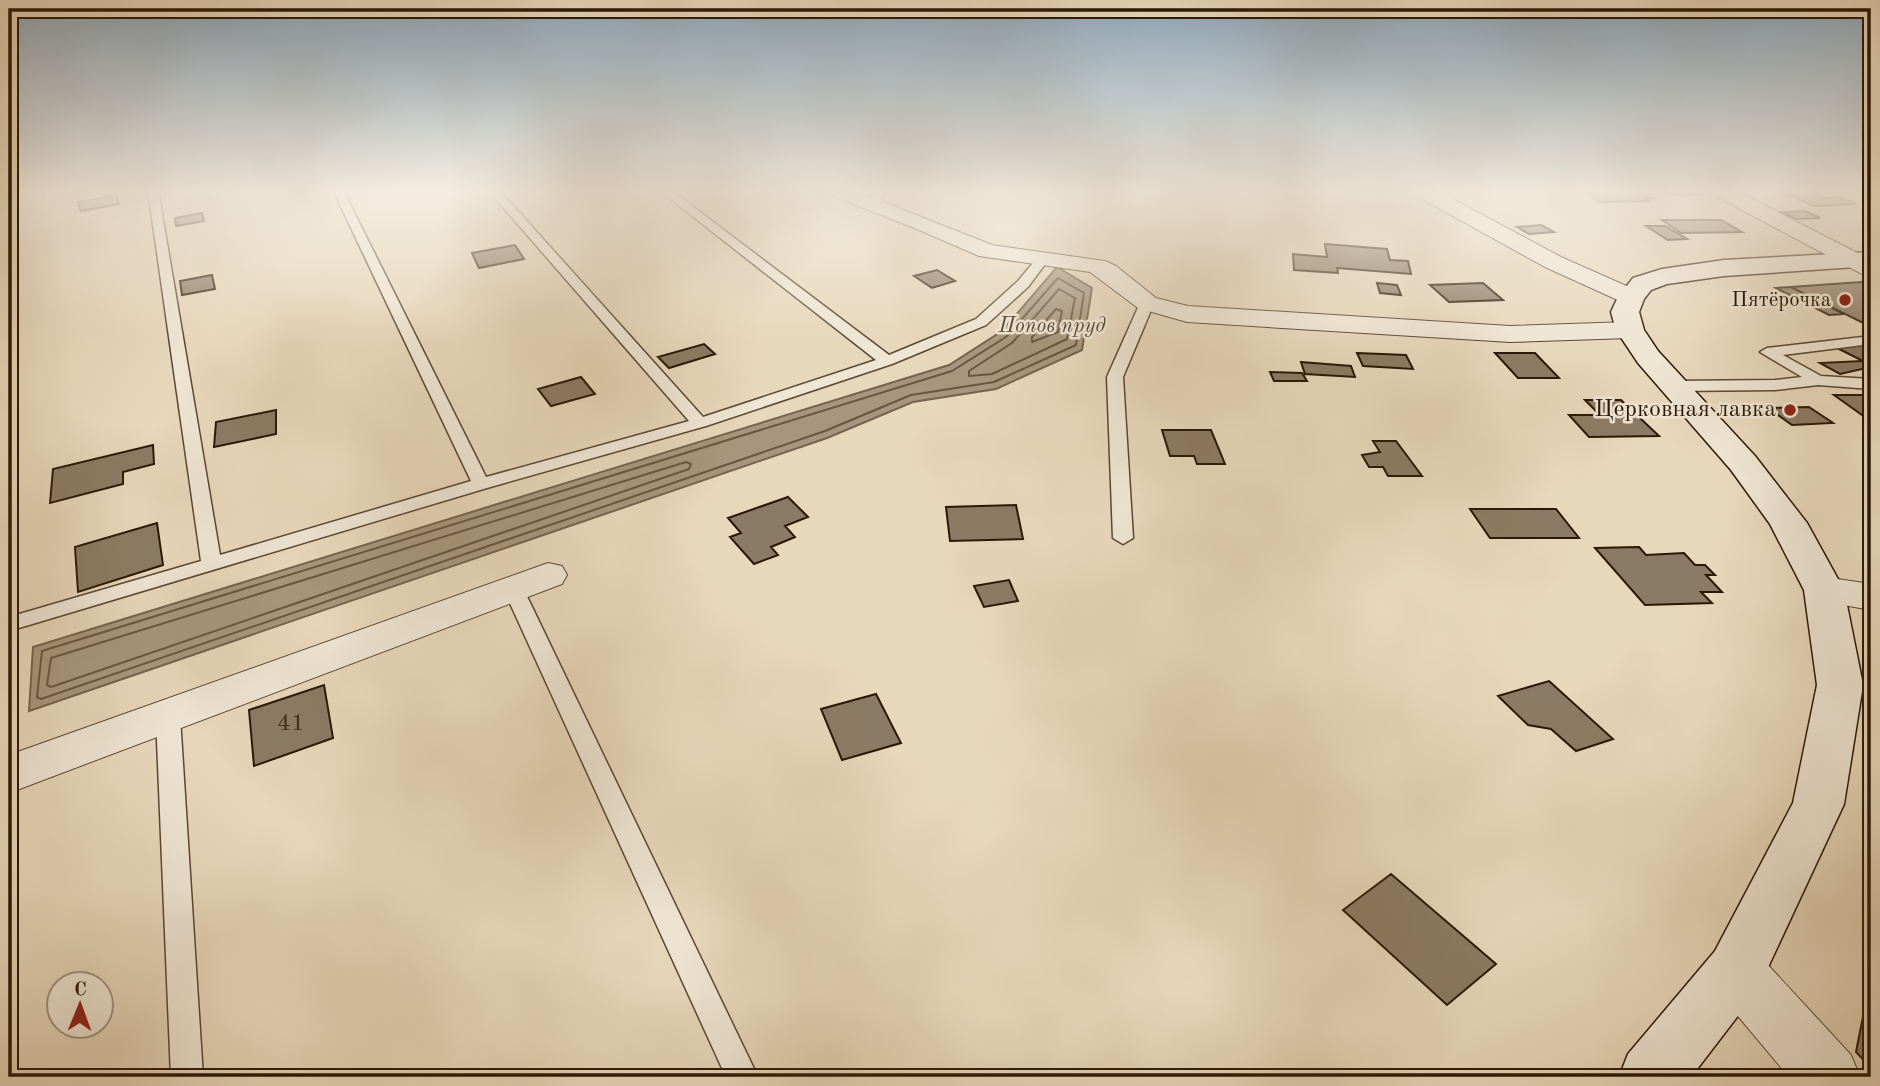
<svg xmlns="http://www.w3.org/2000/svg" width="1880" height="1086" font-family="'Old Standard TT',serif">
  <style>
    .water { fill: #a7967d; stroke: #75644d; stroke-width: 2 }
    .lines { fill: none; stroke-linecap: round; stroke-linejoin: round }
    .shore { stroke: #685741; stroke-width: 2 }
    .building { fill: #8c7b64; stroke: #2a1805; stroke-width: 2 }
    .service-casing { stroke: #594832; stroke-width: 3 }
    .minor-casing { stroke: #594832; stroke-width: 2 }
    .secondary-casing { stroke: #2a1805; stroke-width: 3 }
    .service { fill: #efe5d3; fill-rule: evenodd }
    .minor { fill: #efe5d3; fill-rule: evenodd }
    .secondary { fill: #efe5d3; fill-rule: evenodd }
    .poi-dot { fill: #8f2418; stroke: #efe5d3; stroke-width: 2.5 }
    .labels { text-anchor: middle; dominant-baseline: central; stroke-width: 5; stroke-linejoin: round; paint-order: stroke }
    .far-poi-label { font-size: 21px; fill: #2a1805; stroke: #efe5d3; text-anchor: end }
    .far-water-label { font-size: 21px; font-style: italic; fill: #5c4a35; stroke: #efe5d3 }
    .poi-label { font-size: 24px; fill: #2a1805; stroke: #efe5d3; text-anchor: end }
    .near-number-label { font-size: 24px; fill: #42311d }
  </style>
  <rect width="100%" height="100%" fill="#e7d7bb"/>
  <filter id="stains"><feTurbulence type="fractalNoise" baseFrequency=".00286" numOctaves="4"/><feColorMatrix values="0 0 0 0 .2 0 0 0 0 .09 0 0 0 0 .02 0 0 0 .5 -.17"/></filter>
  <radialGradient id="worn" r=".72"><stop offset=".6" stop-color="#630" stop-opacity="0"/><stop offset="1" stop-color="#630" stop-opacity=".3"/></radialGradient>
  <!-- water -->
  <path class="water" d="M1057,267L1092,288L1082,350L996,389L913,402L827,438L29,711L33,647L949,365L1002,331Z"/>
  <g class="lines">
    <!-- shore -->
    <path class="shore" d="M1058,278L1084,293L1076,345L994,382L911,395L825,431L41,699L37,697L42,651L952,371L1006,337Z
      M1059,289L1075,298L1067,339L992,374L969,376V371L1012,343Z
      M1056,309L1062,311L1058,332L1032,342V337Z
      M686,462L691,464L689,469L51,687L47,685L51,658Z"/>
  </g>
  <!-- building -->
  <path class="building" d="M1581,190H1639L1653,198H1645L1649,201L1600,202Z
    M1665,190H1696L1704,195H1673Z
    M1778,190H1805L1824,198L1840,197L1856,204L1814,206Z
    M116,195L119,204L81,211L78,202Z
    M1805,211L1820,218L1796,219L1782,212Z
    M202,213L204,221L176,226L175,218Z
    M1662,220H1721L1742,232L1681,233Z
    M1541,225L1554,232L1529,234L1517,227Z
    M1646,226H1665L1687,239L1668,240Z
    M1325,244L1387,249L1390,260L1408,261L1411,274L1337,268L1338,273L1294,270L1293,254L1327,257Z
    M515,245L524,259L479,268L472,253Z
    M937,270L955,281L932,288L914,276Z
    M212,275L215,289L182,295L180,281Z
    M1861,282L1871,287V327L1791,287Z
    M1377,283L1397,285L1401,295L1380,293Z
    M1483,283L1503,300L1449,302L1430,285Z
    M1791,287L1844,314L1829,315L1776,288Z
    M1871,343V367L1840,374L1820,363L1863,361L1837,348Z
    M704,344L715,354L669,368L658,357Z
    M1357,353L1406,355L1413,369L1363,366Z
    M1495,353H1535L1559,378H1518Z
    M1301,362L1351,366L1355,377L1305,374Z
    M1270,372L1302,373L1307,381H1274Z
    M581,377L595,394L551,406L538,389Z
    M1834,395H1866L1871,398V415H1862Z
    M1585,400H1621L1659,436L1589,437L1569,415H1600Z
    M1809,407L1833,423L1792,425L1768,408Z
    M276,410V434L214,447L216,422Z
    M1162,430H1211L1225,464H1197L1194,456H1170Z
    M1373,441H1396L1422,476H1388L1383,467H1369L1362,455L1380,452Z
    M153,445L154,464L123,472V484L50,503L53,469Z
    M788,497L808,517L785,526L795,537L771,547L778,555L754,564L730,537L741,533L728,518Z
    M1016,505L1023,539L950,541L946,507Z
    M1470,509H1556L1579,538H1490Z
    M157,523L163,565L78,592L75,547Z
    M1639,547L1646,555L1684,553L1695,565H1705L1715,575H1706L1722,592H1701L1712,603L1645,605L1595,548Z
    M1009,580L1018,601L984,607L974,586Z
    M1549,681L1613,739L1576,751L1551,729L1528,725L1498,696Z
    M324,685L333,738L254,766L249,710Z
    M876,694L901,743L842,760L821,709Z
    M1391,874L1496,964L1447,1005L1343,910Z
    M1871,976V1068L1856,1052Z"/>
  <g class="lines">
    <defs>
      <path id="service" d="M148,190H158L220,555L471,481L333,190H343L486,477L689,421L488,190H499L703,417L876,360L659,190H671L889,355L976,319L1018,281L1038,257H1046L1048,260L1028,287L986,325L892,364L706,426L487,488L9,631V617L201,561Z
        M875,190H885L880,205L874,208L868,205Z
        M1147,299L1154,303L1123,377L1133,538L1123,544L1113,538L1107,377L1140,303Z
        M1871,336V344L1783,355L1821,376L1871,379V389L1818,385L1775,390L1675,391L1667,386L1675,381L1775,380L1802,377L1760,352L1767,348Z
        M513,581L520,583L523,588L758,1077H726L503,588L506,583Z
        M168,708L176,711L180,717L203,1077H171L156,717L160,711Z"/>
      <path id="minor" d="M824,190H853L992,245L1105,261L1116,266L1156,298L1188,306L1510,326L1630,322L1640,324L1643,330L1640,336L1630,338L1510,342L1187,322L1138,308L1090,272L979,256L912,227L827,194Z
        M1410,190H1436L1561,257L1640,292L1644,297L1640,302L1631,305L1622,302L1545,267L1413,194Z
        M1709,190H1735L1871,260V276L1862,274L1712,194Z
        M548,563L562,566L567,575L562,584L9,793V755Z
        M1824,577L1871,584V610L1810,599L1805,590L1810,581Z
        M1736,944L1756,952L1851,1055L1860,1077H1789L1716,990L1708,971L1716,952Z"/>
      <path id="secondary" d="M1871,252V266L1724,276L1667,284L1651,290L1644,299L1639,312L1644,330L1658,351L1755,456L1807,523L1844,590L1863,685L1844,804L1757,991L1691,1077H1619L1628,1054L1715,951L1793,803L1817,685L1804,590L1770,524L1731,470L1638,363L1616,330L1611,312L1618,297L1633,278L1662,269L1724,260Z"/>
    </defs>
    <!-- service casing -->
    <use href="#service" class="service-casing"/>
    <!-- minor casing -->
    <use href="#minor" class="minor-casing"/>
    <!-- secondary casing -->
    <use href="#secondary" class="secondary-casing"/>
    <!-- service -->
    <use href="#service" class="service"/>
    <!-- minor -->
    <use href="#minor" class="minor"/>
    <!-- secondary -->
    <use href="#secondary" class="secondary"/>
  </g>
  <!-- sky -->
  <linearGradient id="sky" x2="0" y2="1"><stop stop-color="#8ea8bd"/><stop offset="0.56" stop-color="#f4ede0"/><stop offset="1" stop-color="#f4ede0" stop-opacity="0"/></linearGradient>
  <rect width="1880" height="342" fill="url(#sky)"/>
  <!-- markers -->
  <g class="poi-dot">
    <circle cx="1845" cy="300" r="7"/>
    <circle cx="1790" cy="410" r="7"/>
  </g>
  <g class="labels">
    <!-- far-poi labels -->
    <g class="far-poi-label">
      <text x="1831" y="300">Пятёрочка</text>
    </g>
    <!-- far-water labels -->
    <g class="far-water-label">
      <text x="1052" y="326">Попов пруд</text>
    </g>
    <!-- poi labels -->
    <g class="poi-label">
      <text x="1776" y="410">Церковная лавка</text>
    </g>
    <!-- near-number labels -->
    <g class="near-number-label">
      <text x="291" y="724">41</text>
    </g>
  </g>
  <!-- margin -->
  <rect width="1880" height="1086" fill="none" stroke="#e7d7bb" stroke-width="35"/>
  <rect x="10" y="10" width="1859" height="1065" fill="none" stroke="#2a1805" stroke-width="3.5"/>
  <rect x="18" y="18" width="1845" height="1051" fill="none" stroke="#2a1805" stroke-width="2"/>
  <!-- north arrow -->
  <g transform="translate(80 1005) rotate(1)"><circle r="33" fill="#efe5d3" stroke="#a09381" stroke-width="2"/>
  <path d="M0-5L12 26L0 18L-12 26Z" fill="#8f2418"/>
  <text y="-10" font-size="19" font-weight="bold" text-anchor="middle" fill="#2a1805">С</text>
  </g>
  <rect width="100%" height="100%" filter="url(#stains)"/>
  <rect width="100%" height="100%" fill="url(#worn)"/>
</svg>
